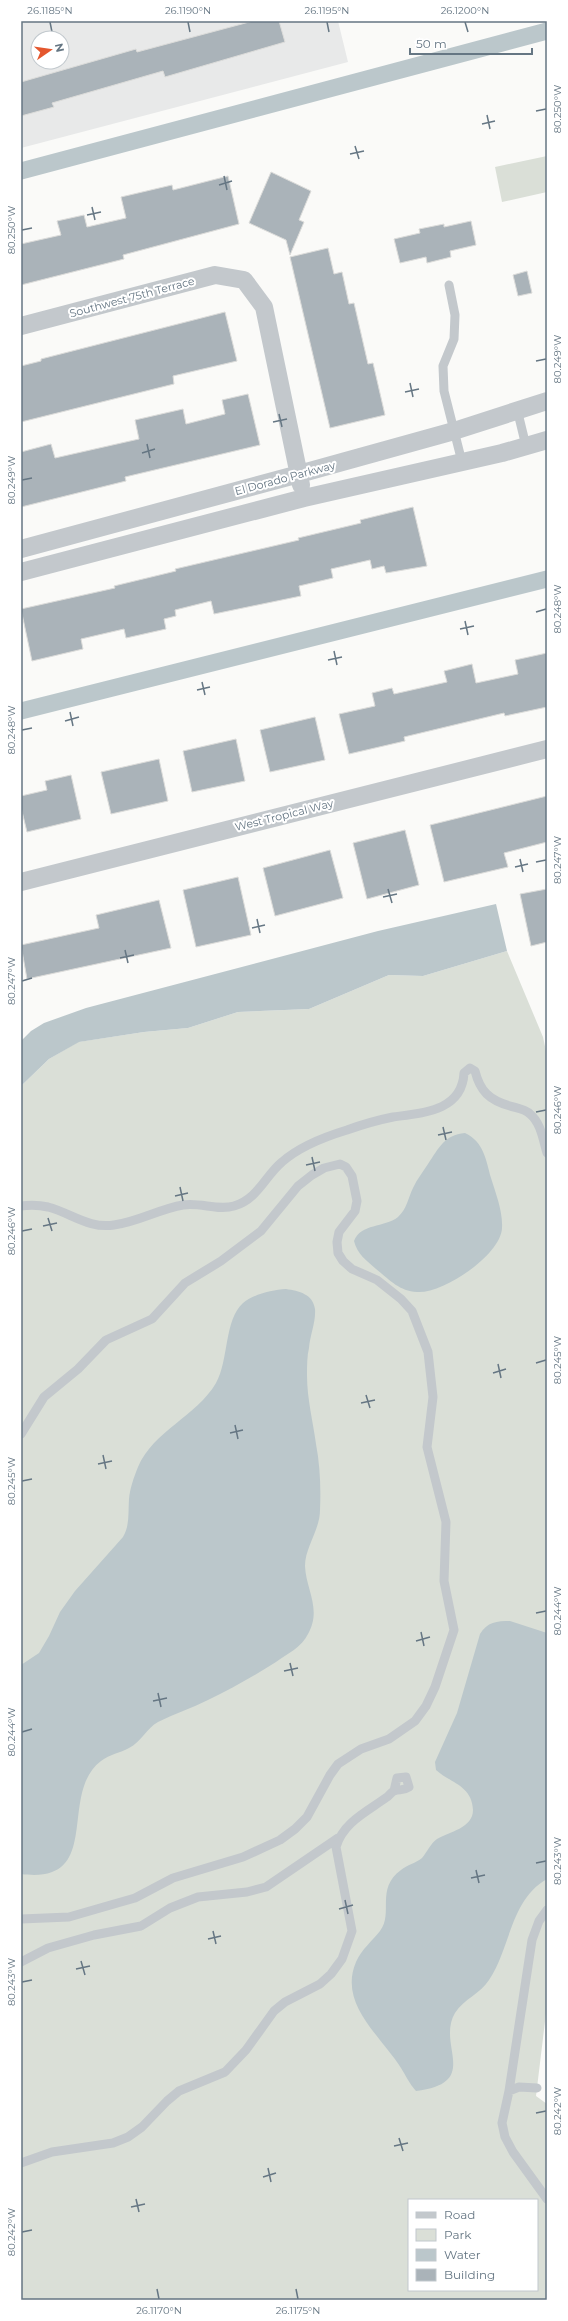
<svg xmlns="http://www.w3.org/2000/svg" width="568" height="2321" font-family="Montserrat,sans-serif">
  <style>
    .built { fill: #e8e9e9; fill-rule: evenodd }
    .green { fill: #dadfd7; fill-rule: evenodd }
    .water { fill: #bbc7cb }
    .lines { fill: none; stroke-linecap: round; stroke-linejoin: round }
    .canal { stroke: #bbc7cb; stroke-width: 17 }
    .building { fill: #aab3b9; stroke: #dcdcda }
    .service { stroke: #c3c8cc; stroke-width: 9 }
    .minor { stroke: #c3c8cc; stroke-width: 18 }
    .ticks { fill: none; stroke: #657683; stroke-width: 1.5 }
    .labels { text-anchor: middle; dominant-baseline: central; stroke-width: 4; stroke-linejoin: round; paint-order: stroke }
    .street-label { font-size: 11px; fill: #657683; stroke: #fff }
    .neatline { fill: none; stroke: #657683; stroke-width: 1.5 }
    .ticks-label { font-size: 10px; text-anchor: middle; fill: #657683 }
  </style>
  <rect width="100%" height="100%" fill="#fafaf8"/>
  <!-- built -->
  <path class="built" d="M21,21H338L348,62L21,148ZM38,38H62V62H38Z"/>
  <!-- green -->
  <path class="green" d="M547,156V192L502,202L495,167Z
    M507,951L543,1037L547,1056V2005L536,2096L547,2104V2300H21V1086L49,1059L78,1042L144,1032L188,1028L238,1012L309,1009L389,975L423,976ZM409,2200H537V2290H409Z"/>
  <!-- water -->
  <path class="water" d="M496,904L507,951L423,976L389,975L309,1009L238,1012L188,1028L144,1032L79,1042L49,1059L21,1086V1041L31,1031L44,1023L86,1008L378,931Z
    M465,1133C484,1142 486,1160 491,1178C496,1194 503,1212 502,1228C501,1255 443,1294 417,1292C399,1291 390,1280 376,1269C367,1261 357,1254 354,1241C361,1223 384,1228 398,1217C407,1209 408,1198 413,1188C417,1179 423,1172 428,1164C439,1148 444,1135 465,1133Z
    M286,1289C299,1291 313,1294 315,1309C316,1322 310,1335 309,1348C307,1356 307,1366 307,1375C307,1399 313,1421 316,1444C320,1465 321,1488 320,1510C320,1530 305,1547 305,1566C306,1590 322,1609 308,1634C302,1647 287,1654 276,1662C254,1676 231,1689 208,1700C192,1708 174,1714 158,1722C147,1728 141,1742 129,1748C120,1753 110,1754 101,1761C57,1794 105,1885 21,1874V1665L39,1653L49,1636L60,1612L75,1591L123,1537C130,1525 128,1513 129,1499C130,1488 134,1477 138,1467C154,1430 196,1417 216,1383C229,1360 224,1320 243,1303C254,1294 272,1290 286,1289Z
    M510,1621L547,1633V1879C510,1900 511,1947 489,1980C481,1993 464,1999 455,2013C436,2045 482,2083 416,2091C409,2083 406,2076 401,2068C381,2036 338,2004 356,1962C362,1949 372,1941 380,1931C394,1913 375,1889 401,1870C407,1865 416,1863 422,1858C427,1852 431,1843 437,1839C449,1832 473,1828 473,1810C472,1785 450,1783 436,1770L435,1762L457,1713L480,1634C487,1622 497,1621 510,1621Z"/>
  <g class="lines">
    <!-- canal -->
    <path class="canal" d="M21,171L547,31
      M21,711L547,579"/>
  </g>
  <!-- building -->
  <path class="building" d="M253,21H279L285,42L165,77L163,71L52,103L54,107L21,116V82L136,49L137,52Z
    M271,172L311,191L299,220L304,222L290,255L286,240L249,223Z
    M228,176L239,224L123,255L124,259L21,285V244L61,235L57,221L84,215L87,227L126,218L121,197L172,185L173,190Z
    M471,221L476,245L450,251L451,257L427,263L426,257L400,263L394,239L420,233L419,229L444,224V227Z
    M328,248L334,274L342,272L349,304L354,303L368,364L373,363L385,415L330,428L290,257Z
    M527,271L532,293L518,296L513,275Z
    M225,312L237,361L173,376L174,384L21,422V366L41,361V359Z
    M248,394L260,445L125,477L126,481L21,507V452L51,444L55,458L139,439L135,420L183,409L186,424L225,414L222,400Z
    M413,507L427,566L386,573L384,566L372,569L370,560L331,569L333,578L299,586L301,596L214,614L211,601L175,610L176,616L164,619L166,629L126,638L124,629L81,639L83,649L32,661L21,609L115,588L114,586L176,571L175,569L299,540L298,538L361,523L360,520Z
    M547,653V707L505,716L504,713L404,737L405,741L349,754L339,714L375,706L372,693L392,688L394,694L447,682L444,671L472,664L476,683L518,674L515,660Z
    M315,717L325,760L270,772L260,730Z
    M236,739L245,781L192,792L183,751Z
    M159,759L168,801L111,814L101,772Z
    M71,775L81,819L27,832L21,807V796L47,790L45,781Z
    M547,796V842L504,853L508,867L444,882L430,825Z
    M405,830L419,885L367,899L353,843Z
    M330,850L343,898L275,916L263,868Z
    M238,877L251,935L196,947L183,890Z
    M547,889V942L531,946L520,894Z
    M159,900L171,948L27,979L21,945L99,928L96,915Z"/>
  <g class="lines">
    <!-- service -->
    <path class="service" d="M449,285L455,315L454,339L443,366L444,391L462,462
      M517,409L526,446
      M21,1206C30,1205 39,1205 48,1207C71,1213 89,1229 114,1225C138,1222 159,1209 183,1205C200,1202 218,1211 234,1206C258,1199 265,1176 282,1162C300,1146 324,1137 347,1130C361,1125 378,1120 393,1117C423,1113 462,1111 464,1073L470,1068L475,1071C480,1091 489,1100 510,1106C516,1108 525,1109 530,1114C541,1123 543,1140 547,1153
      M21,1434L44,1397L78,1369L106,1340L152,1319L185,1283L221,1261L261,1231L298,1186L312,1175L324,1168L340,1164L346,1167L352,1176L357,1201L355,1211L339,1232L337,1242L338,1253L343,1261L352,1269L377,1280L401,1299L412,1311L428,1352L433,1397L427,1447L446,1522L444,1581L454,1630L435,1687L426,1706L415,1721L389,1739L361,1749L338,1764L330,1775L307,1817L295,1829L280,1840L243,1857L173,1878L135,1898L114,1904L69,1917L21,1919
      M547,1910L539,1921L532,1940L509,2091L502,2123L505,2137L513,2152L547,2199
      M21,1962L48,1948L94,1935L141,1926L170,1908L198,1897L247,1892L266,1887L338,1838
      M509,2091L519,2087L537,2088
      M21,2163L52,2152L113,2143L128,2137L142,2127L167,2101L179,2091L225,2072L246,2050L274,2011L285,2002L320,1984L331,1974L342,1959L352,1931L336,1847C343,1822 368,1811 387,1797C389,1796 392,1791 394,1791C400,1789 403,1791 409,1787L406,1777L397,1778L394,1791"/>
    <!-- minor -->
    <path class="minor" d="M21,326L215,275L244,280L264,307L301,485
      M21,549L299,474L454,431L547,401
      M21,572L304,498L502,453L547,440
      M21,882L547,749"/>
  </g>
  <!-- ticks -->
  <path class="ticks" d="M50,22L52,32M188,22L190,32M327,22L329,32M465,22L468,32M536,111L546,109M487,115L490,129M482,124L495,121M355,146L359,159M350,154L364,151M224,176L227,190M219,185L232,181M92,207L95,220M87,215L101,212M22,230L32,228M536,361L546,359M410,383L413,397M405,392L419,389M279,414L282,427M273,422L287,419M147,444L150,458M142,453L155,449M22,480L32,478M536,612L546,609M465,621L468,635M460,629L474,626M334,651L337,665M328,660L342,657M202,682L205,695M197,690L210,687M70,712L73,726M65,721L79,717M22,730L32,728M520,859L523,872M536,862L546,860M515,867L528,864M388,889L392,903M383,897L397,894M257,919L260,933M252,928L265,925M125,950L128,963M120,958L134,955M22,981L32,978M536,1112L546,1110M443,1127L446,1140M438,1135L452,1132M312,1157L315,1171M306,1165L320,1162M180,1187L183,1201M175,1196L188,1193M48,1218L52,1231M43,1226L57,1223M22,1231L32,1229M536,1363L546,1360M498,1364L501,1378M493,1373L506,1369M366,1395L370,1408M361,1403L375,1400M235,1425L238,1439M230,1433L243,1430M103,1455L106,1469M98,1464L112,1461M22,1481L32,1479M536,1613L546,1611M421,1632L424,1646M416,1641L430,1637M290,1663L293,1676M284,1671L298,1668M158,1693L161,1707M153,1701L167,1698M22,1732L32,1729M536,1863L546,1861M476,1870L479,1883M471,1878L485,1875M345,1900L348,1914M339,1909L353,1905M213,1931L216,1944M208,1939L221,1936M81,1961L85,1975M76,1969L90,1966M22,1982L32,1980M536,2113L546,2111M399,2138L403,2151M394,2146L408,2143M268,2168L271,2182M263,2177L276,2173M136,2199L139,2212M131,2207L145,2204M22,2232L32,2230M157,2289L159,2299M296,2289L298,2299"/>
  <g class="labels">
    <!-- street labels -->
    <g class="street-label">
      <text transform="translate(132 297) rotate(-15)">Southwest 75th Terrace</text>
      <text transform="translate(285 478) rotate(-15)">El Dorado Parkway</text>
      <text transform="translate(284 815) rotate(-14)">West Tropical Way</text>
    </g>
  </g>
  <!-- border -->
  <rect width="568" height="2321" fill="none" stroke="#ffffff" stroke-width="44"/>
  <!-- legend -->
  <rect x="408" y="2199" width="130" height="92" fill="#ffffff" stroke="#c1c8cd"/>
  <rect x="416" y="2212" width="20" height="6" fill="#c3c8cc" stroke="#c1c8cd"/>
  <text x="444" y="2219" font-size="12" fill="#657683">Road</text>
  <rect x="416" y="2229" width="20" height="12" fill="#dadfd7" stroke="#c1c8cd"/>
  <text x="444" y="2239" font-size="12" fill="#657683">Park</text>
  <rect x="416" y="2249" width="20" height="12" fill="#bbc7cb" stroke="#c1c8cd"/>
  <text x="444" y="2259" font-size="12" fill="#657683">Water</text>
  <rect x="416" y="2269" width="20" height="12" fill="#aab3b9" stroke="#c1c8cd"/>
  <text x="444" y="2279" font-size="12" fill="#657683">Building</text>
  <!-- north arrow -->
  <g transform="translate(50 50) rotate(77)"><circle r="19" fill="#ffffff" stroke="#c1c8cd"/>
  <path d="M0-3L7 15L0 10L-7 15Z" fill="#e4572e"/>
  <text y="-6" font-size="11" font-weight="bold" text-anchor="middle" fill="#657683">N</text>
  </g>
  <!-- scale -->
  <path d="M410 48v6h122v-6" fill="none" stroke="#657683" stroke-width="2"/>
  <text x="416" y="48" font-size="12" fill="#657683" stroke="#ffffff" stroke-width="3" paint-order="stroke">50 m</text>
  <rect x="22" y="22" width="524" height="2277" class="neatline"/>
  <g class="ticks-label">
    <text x="50" y="14">26.1185°N</text>
    <text x="188" y="14">26.1190°N</text>
    <text x="327" y="14">26.1195°N</text>
    <text x="465" y="14">26.1200°N</text>
    <text transform="translate(557 109) rotate(-90)" y="4">80.250°W</text>
    <text transform="translate(11 230) rotate(-90)" y="4">80.250°W</text>
    <text transform="translate(557 359) rotate(-90)" y="4">80.249°W</text>
    <text transform="translate(11 480) rotate(-90)" y="4">80.249°W</text>
    <text transform="translate(557 609) rotate(-90)" y="4">80.248°W</text>
    <text transform="translate(11 730) rotate(-90)" y="4">80.248°W</text>
    <text transform="translate(557 860) rotate(-90)" y="4">80.247°W</text>
    <text transform="translate(11 981) rotate(-90)" y="4">80.247°W</text>
    <text transform="translate(557 1110) rotate(-90)" y="4">80.246°W</text>
    <text transform="translate(11 1231) rotate(-90)" y="4">80.246°W</text>
    <text transform="translate(557 1360) rotate(-90)" y="4">80.245°W</text>
    <text transform="translate(11 1481) rotate(-90)" y="4">80.245°W</text>
    <text transform="translate(557 1611) rotate(-90)" y="4">80.244°W</text>
    <text transform="translate(11 1732) rotate(-90)" y="4">80.244°W</text>
    <text transform="translate(557 1861) rotate(-90)" y="4">80.243°W</text>
    <text transform="translate(11 1982) rotate(-90)" y="4">80.243°W</text>
    <text transform="translate(557 2111) rotate(-90)" y="4">80.242°W</text>
    <text transform="translate(11 2232) rotate(-90)" y="4">80.242°W</text>
    <text x="159" y="2314">26.1170°N</text>
    <text x="298" y="2314">26.1175°N</text>
  </g>
</svg>
